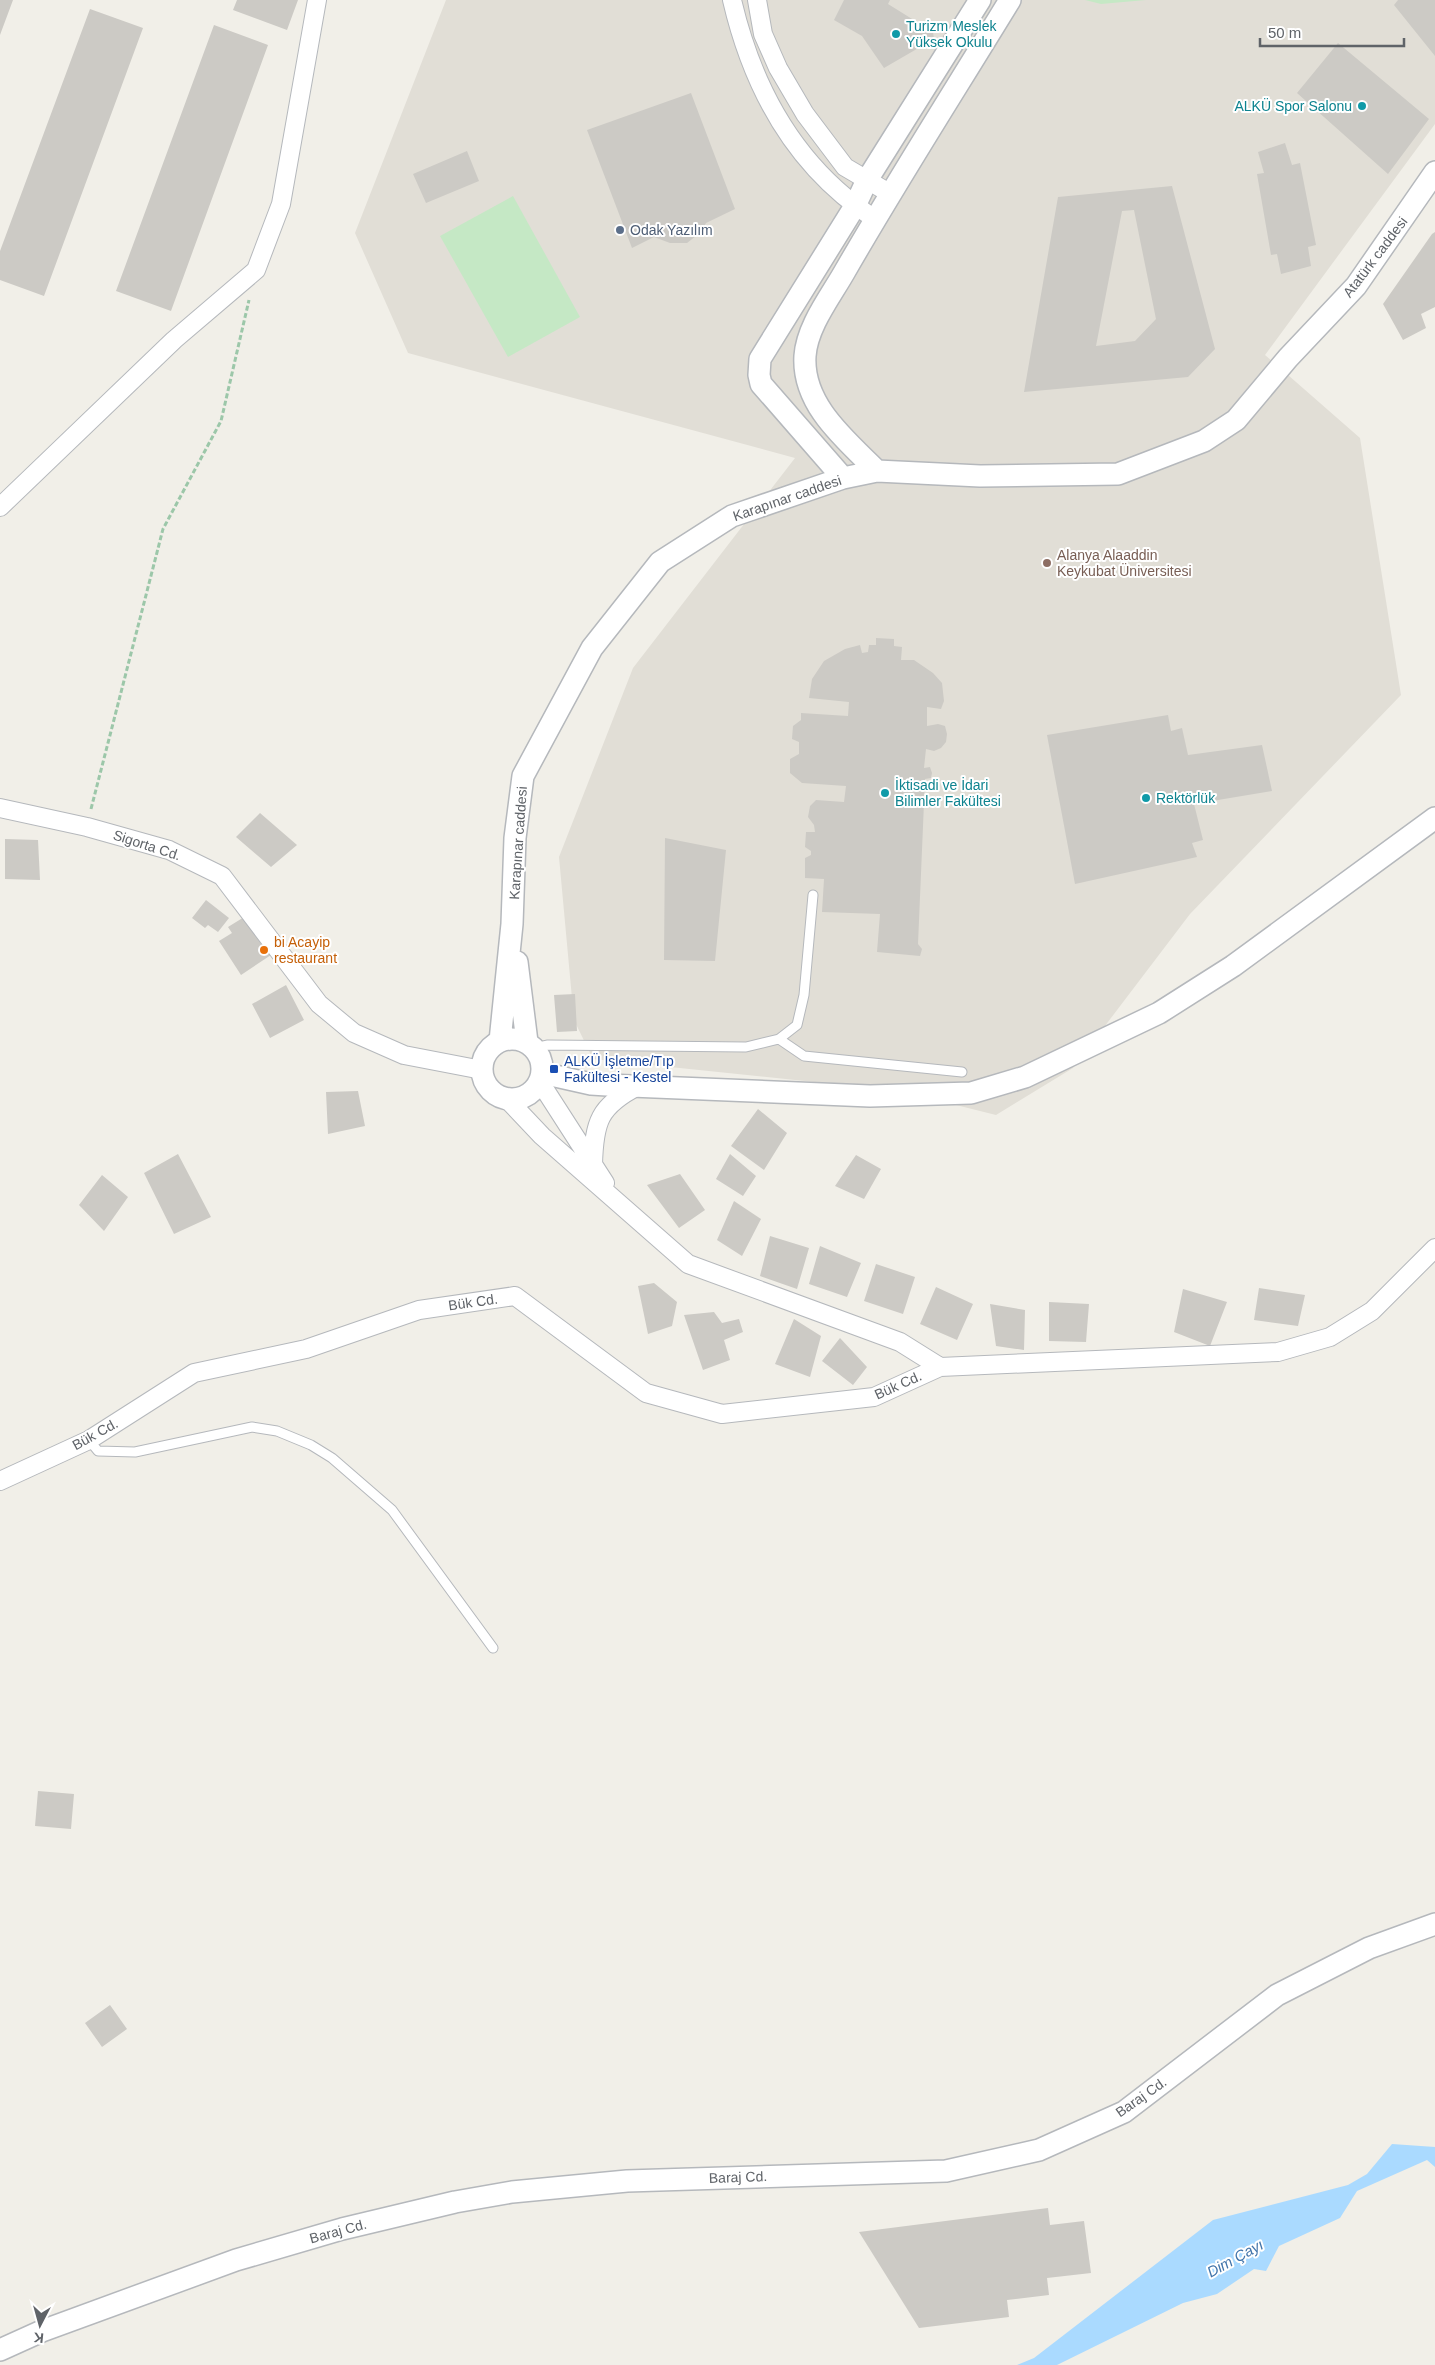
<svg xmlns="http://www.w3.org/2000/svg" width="1435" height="2365" font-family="Helvetica,sans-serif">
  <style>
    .education { fill: #e1ded6 }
    .grass { fill: url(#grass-tufts) }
    .garden { fill: #c5e8c5 }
    .water { fill: #aadaff }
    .building { fill: #cccac5; fill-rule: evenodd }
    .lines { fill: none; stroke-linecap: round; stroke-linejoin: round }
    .service-casing { stroke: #b5b8bc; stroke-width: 11 }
    .minor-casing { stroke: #b5b8bc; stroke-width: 20 }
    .tertiary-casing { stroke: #b5b8bc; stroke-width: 24 }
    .path { stroke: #9cc7a9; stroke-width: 3; stroke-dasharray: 5 2.5; stroke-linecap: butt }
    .service { stroke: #fff; stroke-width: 9 }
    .minor { stroke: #fff; stroke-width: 18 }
    .tertiary { stroke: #fff; stroke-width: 21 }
    .culture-dot { fill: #0f9aa8; stroke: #fff; stroke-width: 2 }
    .service-dot { fill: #5c6f8a; stroke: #fff; stroke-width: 2 }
    .education-dot { fill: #8d6e63; stroke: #fff; stroke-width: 2 }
    .food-dot { fill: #e8710a; stroke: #fff; stroke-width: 2 }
    .transit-dot { fill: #1a4fb4; stroke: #fff; stroke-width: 2 }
    .labels { text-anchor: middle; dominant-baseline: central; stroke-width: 4; stroke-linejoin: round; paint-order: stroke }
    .culture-label { font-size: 14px; fill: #0d838f; stroke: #fff; text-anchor: start }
    .service-label { font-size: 14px; fill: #4e5e75; stroke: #fff; text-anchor: start }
    .street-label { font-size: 14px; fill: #5f6368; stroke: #fff }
    .education-label { font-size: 14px; fill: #785e54; stroke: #fff; text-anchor: start }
    .food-label { font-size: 14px; fill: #c56008; stroke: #fff; text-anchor: start }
    .transit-label { font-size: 14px; fill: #164399; stroke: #fff; text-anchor: start }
    .water-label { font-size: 15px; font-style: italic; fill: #4174aa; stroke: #fff }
  </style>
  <defs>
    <pattern id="grass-tufts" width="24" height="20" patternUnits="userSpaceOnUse" patternTransform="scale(1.25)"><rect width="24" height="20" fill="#c5e8c5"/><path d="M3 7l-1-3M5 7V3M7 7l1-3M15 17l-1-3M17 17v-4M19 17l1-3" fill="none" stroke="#a3c0a4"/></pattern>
  </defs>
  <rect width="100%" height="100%" fill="#f1efe8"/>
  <!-- education -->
  <path class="education" d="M446,0H1435V124L1265,355L1360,438L1401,695L1190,914L1073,1068L996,1115L900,1091L593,1059L574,1020L559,857L633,668L795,458L408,353L355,233Z"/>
  <!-- grass -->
  <path class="grass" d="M1085,0H1146L1101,4Z"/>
  <!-- garden -->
  <path class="garden" d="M513,196L580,317L508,357L440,236Z"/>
  <!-- water -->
  <path class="water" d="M1392,2144L1435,2147V2167L1427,2160L1357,2191L1340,2218L1279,2246L1266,2271L1254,2269L1217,2294L1183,2303L1057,2365H1017L1034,2358L1213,2220L1348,2185L1367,2174Z"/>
  <!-- building -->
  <path class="building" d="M0,0H13L0,35Z
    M237,0H298L287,30L233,10Z
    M844,0H890L888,4L933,32L934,39L884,68L862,36L834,20Z
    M1398,0H1435V56L1394,5Z
    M90,9L143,28L44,296L0,280V251Z
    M214,25L268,45L171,311L116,291Z
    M1338,43L1429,119L1388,174L1297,93Z
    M691,93L735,209L706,223L701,232L687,243H670L654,237L632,248L587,130Z
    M1285,143L1292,165L1300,163L1316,245L1308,247L1311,266L1281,274L1277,254L1271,255L1257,174L1264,173L1258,152Z
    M467,151L479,181L426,203L413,174Z
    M1172,186L1215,349L1188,377L1024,392L1058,197ZM1134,210L1156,319L1135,341L1096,346L1122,211Z
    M1435,232V307L1421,314L1426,328L1403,340L1383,304L1432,234Z
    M876,638L894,639V646L902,647L901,660H914L933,673L942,683L944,701L941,709L927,707V726L938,724L945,726L947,734L946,742L941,748L934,751L926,749L924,768L930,767L932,773L931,778L925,779L918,944L922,949L920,956L877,952L880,914L822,912L824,879L805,878V858L811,855V851L805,847L806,832H815L814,825L808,817L810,806L816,800L844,802L846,786L802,783L790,773V759L799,754V742L792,739L793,726L801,720V713L848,716L849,702L809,698L812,679L824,661L845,649L860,645L862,653L868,652L869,645H876Z
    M1168,715L1171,731L1182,728L1188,755L1262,745L1272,791L1194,804L1203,840L1192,843L1197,857L1075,884L1047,735Z
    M260,813L297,845L271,867L236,837Z
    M665,838L726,850L715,961L664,960Z
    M5,839L38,840L40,880L5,879Z
    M206,900L229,918L218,932L208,925L205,928L192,918Z
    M249,914L274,953L241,975L219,941L232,933L228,927Z
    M286,985L304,1020L270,1038L252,1004Z
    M575,994L577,1031L557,1032L554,995Z
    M358,1091L365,1126L328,1134L326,1092Z
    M758,1109L787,1133L764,1170L731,1146Z
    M178,1154L211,1217L174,1234L144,1173Z
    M730,1154L756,1176L743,1196L716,1179Z
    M856,1155L881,1169L864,1199L835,1186Z
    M680,1174L705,1210L679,1228L647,1185Z
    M102,1175L128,1197L104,1231L79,1205Z
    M734,1201L761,1219L742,1256L717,1240Z
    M770,1236L809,1248L797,1289L760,1276Z
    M820,1246L861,1263L847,1297L809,1284Z
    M876,1264L915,1277L903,1314L864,1301Z
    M654,1283L677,1302L672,1326L648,1334L638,1286Z
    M936,1287L973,1304L957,1340L920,1324Z
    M1259,1288L1305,1295L1298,1326L1254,1320Z
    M1183,1289L1227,1302L1210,1346L1174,1332Z
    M1049,1302L1089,1304L1086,1342L1049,1341Z
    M990,1304L1025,1310L1024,1350L996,1346Z
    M714,1312L722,1323L739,1319L743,1332L724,1340L730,1360L703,1370L684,1315Z
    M794,1319L821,1336L810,1377L775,1364Z
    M840,1338L867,1367L853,1385L822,1361Z
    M38,1791L74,1794L71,1829L35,1826Z
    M110,2005L127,2029L102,2047L85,2023Z
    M1048,2208L1050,2225L1084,2221L1091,2273L1047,2278L1049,2295L1007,2300L1009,2317L919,2328L859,2232Z"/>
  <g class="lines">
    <defs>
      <path id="service" d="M779,1039L804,1056L962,1072
        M534,1048L548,1045L746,1047L779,1039L797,1025L804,995L813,895
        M89,1440L98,1451L135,1452L252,1427L277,1431L311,1445L332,1458L392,1510L493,1648"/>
      <path id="minor" d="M732,0C753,90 796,168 875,219
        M757,0L763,34L778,68L805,114L845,167L891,194
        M0,507L174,340L256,270L281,204L317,0
        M0,808L87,827L169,850L222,876L319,1004L354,1033L404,1055L482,1070
        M540,1082L605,1183
        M506,1098L542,1136L688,1264L900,1342L940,1367L1278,1352L1330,1337L1372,1311L1435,1248
        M593,1165C594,1122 599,1106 638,1086
        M0,1481L89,1440L194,1373L306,1349L419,1310L515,1296L646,1393L722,1414L874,1397L940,1367"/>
      <path id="tertiary" d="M877,471C846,440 802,405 805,356C807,326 831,296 845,271C898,179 955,90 1010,0
        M843,478L761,384L759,375L760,359L855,206L867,180L980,0
        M517,962L527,1042
        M482 1069a30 30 0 1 1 60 0a30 30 0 1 1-60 0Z
        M500,1041L512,924L515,838L523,776L592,648L660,562L732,516L843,478L877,471L980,476L1118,474L1204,441L1236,420L1288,358L1356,286L1435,172
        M542,1073L591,1084L607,1085L870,1096L971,1093L1025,1077L1159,1013L1233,966L1435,818
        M0,2350L42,2331L236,2260L342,2229L455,2202L512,2192L627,2181L946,2171L1039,2150L1124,2112L1277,1995L1369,1948L1435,1924"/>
    </defs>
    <!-- service casing -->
    <use href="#service" class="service-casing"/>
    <!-- minor casing -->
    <use href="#minor" class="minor-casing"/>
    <!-- tertiary casing -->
    <use href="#tertiary" class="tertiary-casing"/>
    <!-- path -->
    <path class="path" d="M91,809L163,529L221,421L249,300"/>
    <!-- service -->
    <use href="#service" class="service"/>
    <!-- minor -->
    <use href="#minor" class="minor"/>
    <!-- tertiary -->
    <use href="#tertiary" class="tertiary"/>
  </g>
  <!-- markers -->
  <g class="culture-dot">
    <circle cx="896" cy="34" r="5"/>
    <circle cx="1362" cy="106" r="5"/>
    <circle cx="885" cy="793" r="5"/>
    <circle cx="1146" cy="798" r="5"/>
  </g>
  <circle class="service-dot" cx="620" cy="230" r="5"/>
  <circle class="education-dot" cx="1047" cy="563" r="5"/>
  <circle class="food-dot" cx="264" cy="950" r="5"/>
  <rect class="transit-dot" x="549" y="1064" width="10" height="10" rx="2.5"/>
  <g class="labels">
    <!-- culture labels -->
    <g class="culture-label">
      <text x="906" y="26">Turizm Meslek<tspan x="906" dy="16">Yüksek Okulu</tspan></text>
      <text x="1352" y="106" text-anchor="end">ALKÜ Spor Salonu</text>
      <text x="895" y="785">İktisadi ve İdari<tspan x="895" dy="16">Bilimler Fakültesi</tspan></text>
      <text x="1156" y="798">Rektörlük</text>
    </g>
    <!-- service labels -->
    <g class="service-label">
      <text x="630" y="230">Odak Yazılım</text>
    </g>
    <!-- street labels -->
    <g class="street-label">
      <text transform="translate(1375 257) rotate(-53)">Atatürk caddesi</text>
      <text transform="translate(787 498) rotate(-19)">Karapınar caddesi</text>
      <text transform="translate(518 843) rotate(-86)">Karapınar caddesi</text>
      <text transform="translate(147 845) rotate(18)">Sigorta Cd.</text>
      <text transform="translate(473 1302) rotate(-8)">Bük Cd.</text>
      <text transform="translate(898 1385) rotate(-24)">Bük Cd.</text>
      <text transform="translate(95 1434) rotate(-29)">Bük Cd.</text>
      <text transform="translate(1141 2097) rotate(-35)">Baraj Cd.</text>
      <text transform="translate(738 2177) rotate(-2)">Baraj Cd.</text>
      <text transform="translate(338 2231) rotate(-15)">Baraj Cd.</text>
    </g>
    <!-- education labels -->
    <g class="education-label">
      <text x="1057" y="555">Alanya Alaaddin<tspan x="1057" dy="16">Keykubat Üniversitesi</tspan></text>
    </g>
    <!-- food labels -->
    <g class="food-label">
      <text x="274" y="942">bi Acayip<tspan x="274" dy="16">restaurant</tspan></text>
    </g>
    <!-- transit labels -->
    <g class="transit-label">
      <text x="564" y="1061">ALKÜ İşletme/Tıp<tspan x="564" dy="16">Fakültesi - Kestel</tspan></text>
    </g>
    <!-- water labels -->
    <g class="water-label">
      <text transform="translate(1235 2258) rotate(-29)">Dim Çayı</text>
    </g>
  </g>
  <!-- north arrow -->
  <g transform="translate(40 2325) rotate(186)" stroke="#ffffff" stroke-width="4" paint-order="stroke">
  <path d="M0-4L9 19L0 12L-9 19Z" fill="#5f6368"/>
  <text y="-8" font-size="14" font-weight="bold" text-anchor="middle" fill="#5f6368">K</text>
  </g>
  <!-- scale -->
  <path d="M1260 38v8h144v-8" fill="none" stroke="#5f6368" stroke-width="2.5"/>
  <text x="1268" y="38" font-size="15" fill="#5f6368" stroke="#ffffff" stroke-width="4" paint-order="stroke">50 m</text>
</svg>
